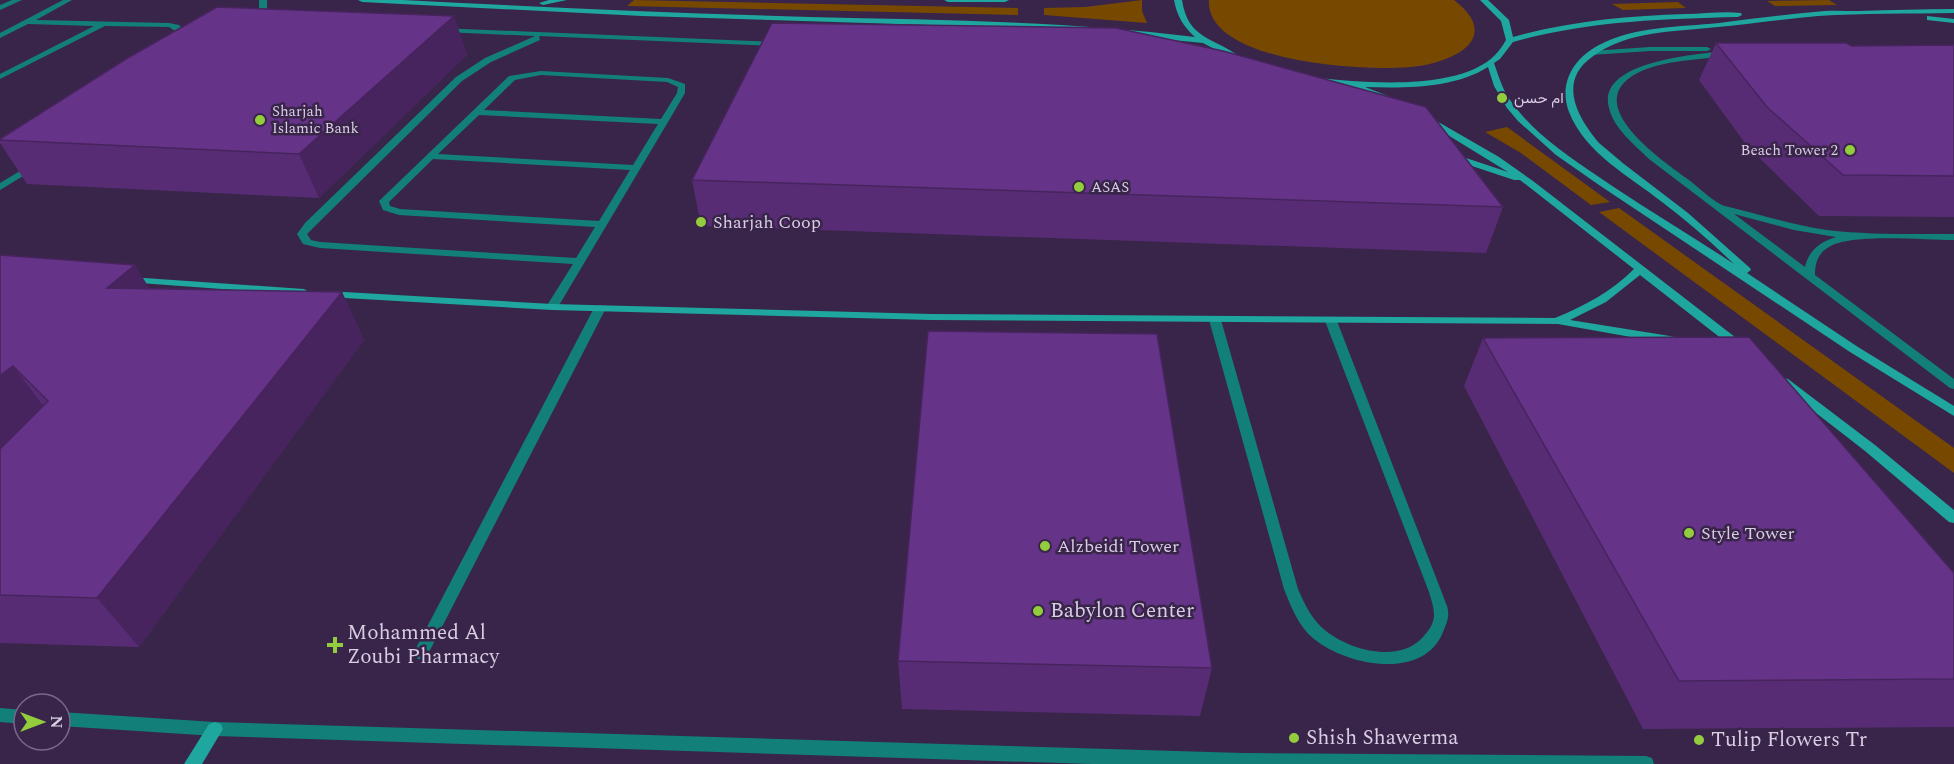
<svg xmlns="http://www.w3.org/2000/svg" width="1954" height="764" font-family="Spectral,Vazirmatn,serif">
  <style>
    .green { fill: #774900 }
    .lines { fill: none; stroke-linecap: round; stroke-linejoin: round }
    .lane { fill: #127f79; fill-rule: evenodd }
    .street { fill: #127f79; fill-rule: evenodd }
    .secondary { fill: #1ea69f; fill-rule: evenodd }
    .wall { fill: #572c74 }
    .shaded-wall { fill: #47245e }
    .building { fill: #653387; stroke: #47245e; stroke-width: 1.5 }
    .poi-dot { fill: #93cd3d; stroke: #392549; stroke-width: 2 }
    .labels { text-anchor: middle; dominant-baseline: central; stroke-width: 5; stroke-linejoin: round; paint-order: stroke }
    .far-poi-label { font-size: 15px; fill: #d9cde4; stroke: #392549; text-anchor: start }
    .poi-label { font-size: 18px; fill: #d9cde4; stroke: #392549; text-anchor: start }
    .near-poi-label { font-size: 21px; fill: #d9cde4; stroke: #392549; text-anchor: start }
  </style>
  <rect width="100%" height="100%" fill="#392549"/>
  <!-- green -->
  <path class="green" d="M634,0L1018,8V15L627,6Z
    M1142,0V11L1147,23L1044,15V8L1085,7Z
    M1209,0H1454C1498,34 1464,57 1425,65C1381,74 1205,65 1209,0Z
    M1829,0L1837,5L1775,6L1767,1Z
    M1678,2L1686,8L1623,10L1612,4Z
    M1507,127L1610,202L1591,205L1521,153L1485,132Z
    M1619,208L1954,448V473L1599,212Z"/>
  <g class="lines">
    <!-- lane -->
    <path class="lane" d="M12,0H22L0,10V5Z
      M63,0H72L36,20L169,23L179,25L186,33L176,42L172,40L178,33L169,27L105,26L0,79V74L94,26L28,24L0,38V33Z
      M440,28L776,42L780,44L776,46L539,36L540,40L491,62L462,81L307,234L311,240L320,242L576,258L595,227L399,215L383,210L379,201L509,76L541,71L668,78L685,84V93L668,122L558,307L552,310L546,307L573,264L320,248L303,244L297,234L305,223L456,77L485,58L535,36L443,32H440ZM541,75L667,82L678,87L677,93L661,119L484,110L515,80ZM479,115L658,124L633,165L438,154ZM433,159L630,170L599,221L400,209L390,206L389,202Z
      M600,305L606,308L426,658L421,660L416,658L413,653L416,648L594,308Z
      M1215,317L1221,320L1298,589C1305,605 1312,620 1326,631C1350,650 1397,663 1421,639C1428,632 1434,624 1434,615C1434,607 1431,599 1429,592L1325,321L1331,318L1337,321L1447,606C1450,616 1447,622 1443,632C1424,681 1347,666 1314,639C1299,627 1291,607 1284,589L1209,320Z
      M0,708L24,710V724L0,722Z
      M60,712L215,722L1243,753L1646,756L1652,758L1654,764H1092L215,736L60,726Z"/>
    <!-- street -->
    <path class="street" d="M259,0H267V13L259,25H256L252,23L259,13Z
      M1650,47H1707L1711,49L1707,51H1650L1591,55L1587,53L1591,51Z
      M1726,51L1730,53L1729,55C1698,61 1654,59 1628,79C1588,111 1666,163 1689,180C1698,187 1716,204 1725,206C1759,214 1792,225 1827,230C1869,235 1912,234 1954,234V240C1924,240 1851,233 1829,247C1818,253 1815,263 1815,275L1954,379V389L1950,388L1649,159C1634,144 1614,129 1609,108C1596,61 1698,54 1726,51ZM1734,214L1794,230L1836,237C1820,242 1809,250 1805,267Z
      M35,162L40,165L38,167L0,190V183Z"/>
    <!-- secondary -->
    <path class="secondary" d="M358,0H403C539,7 674,13 810,17C939,20 1067,21 1195,37C1183,26 1177,16 1174,0H1182C1188,40 1214,37 1240,57L1233,59L1203,43L1058,29L642,16L362,2Z
      M549,0H567L543,5L539,3Z
      M944,0H1009L1005,2H948Z
      M1480,0H1488L1509,20L1513,37C1570,21 1627,16 1686,14C1703,14 1723,11 1741,13L1742,15L1738,17C1662,19 1587,21 1513,42L1500,59L1494,63C1499,77 1503,92 1513,104C1534,133 1567,155 1596,175C1641,206 1689,234 1734,264C1711,242 1687,221 1662,202C1629,176 1585,153 1569,112C1558,83 1574,58 1599,45C1635,26 1680,27 1719,23C1751,19 1782,15 1814,12C1828,10 1844,11 1859,11C1891,10 1922,9 1954,9V13C1909,14 1863,13 1818,16C1784,19 1751,24 1718,27C1676,32 1627,30 1592,57C1557,82 1578,118 1599,143L1624,164L1688,213L1750,268L1751,270L1747,273L1858,347L1954,406V416L1850,352L1599,185L1556,155L1518,121L1507,108L1494,86L1488,67C1453,89 1405,88 1365,87L1388,96L1389,98L1385,101L1348,86L1319,82L1315,80L1319,78C1365,83 1460,91 1495,55C1499,51 1503,45 1506,40L1501,21Z
      M1927,16L1954,19V23L1927,20Z
      M1428,116L1499,157L1533,181L1744,344L1746,347L1744,350H1736L1640,275L1606,302L1570,320L1670,336L1674,337L1676,340L1674,343L1670,344L1558,324L931,320L552,310L327,297L322,294L327,291L552,304L931,314L1555,318C1584,306 1611,292 1634,269L1520,180H1514L1451,159V155L1454,154L1508,172L1425,121L1424,119Z
      M130,277L304,289L309,292L304,295L126,282L125,280Z
      M1784,378L1788,379L1875,445L1954,510V523L1949,522L1865,451L1780,385L1778,382L1780,379Z
      M215,722L221,724L223,729L202,764H184L209,724Z"/>
  </g>
  <!-- wall -->
  <path class="wall" d="M454,16L467,55L319,198L27,184L0,143V139Z
    M1716,43L1852,46L1954,45V217L1819,216L1747,146L1699,80Z
    M692,180L1503,207L1486,253L701,226Z
    M0,255L135,265L149,289L342,292L364,340L139,647L0,643Z
    M1483,338L1954,573V727L1643,729L1464,386Z
    M898,661L1212,668L1200,716L902,709Z"/>
  <!-- shaded-wall -->
  <path class="shaded-wall" d="M454,16L467,55L319,198L299,154Z
    M135,265L164,312L107,288Z
    M342,292L364,340L139,647L97,598Z
    M13,366L50,415L0,460V376Z"/>
  <!-- building -->
  <path class="building" d="M217,7L454,16L299,154L0,140V139L126,59Z
    M772,23L1116,28L1223,51L1426,107L1503,207L692,180Z
    M1716,43H1846L1852,46L1954,45V176L1843,175L1767,107Z
    M0,255L135,265L107,288L342,292L97,598L0,595V449L48,401L13,366L0,376Z
    M928,331L1157,334L1212,668L898,661Z
    M1749,337L1954,573V679L1679,681L1483,338Z"/>
  <!-- markers -->
  <g class="poi-dot">
    <circle cx="1502" cy="98" r="6"/>
    <circle cx="260" cy="120" r="6"/>
    <circle cx="1850" cy="150" r="6"/>
    <circle cx="1079" cy="187" r="6"/>
    <circle cx="701" cy="222" r="6"/>
    <circle cx="1689" cy="533" r="6"/>
    <circle cx="1045" cy="546" r="6"/>
    <circle cx="1038" cy="611" r="6"/>
    <path d="M332 636h6v6h6v6h-6v6h-6v-6h-6v-6h6z"/>
    <circle cx="1294" cy="738" r="6"/>
    <circle cx="1699" cy="740" r="6"/>
  </g>
  <g class="labels">
    <!-- far-poi labels -->
    <g class="far-poi-label">
      <text x="1514" y="98">ام حسن</text>
      <text x="272" y="111">Sharjah<tspan x="272" dy="17">Islamic Bank</tspan></text>
      <text x="1838" y="150" text-anchor="end">Beach Tower 2</text>
      <text x="1091" y="187">ASAS</text>
    </g>
    <!-- poi labels -->
    <g class="poi-label">
      <text x="713" y="222">Sharjah Coop</text>
      <text x="1701" y="533">Style Tower</text>
      <text x="1057" y="546">Alzbeidi Tower</text>
    </g>
    <!-- near-poi labels -->
    <g class="near-poi-label">
      <text x="1050" y="611">Babylon Center</text>
      <text x="347" y="633">Mohammed Al<tspan x="347" dy="24">Zoubi Pharmacy</tspan></text>
      <text x="1306" y="738">Shish Shawerma</text>
      <text x="1711" y="740">Tulip Flowers Tr</text>
    </g>
  </g>
  <!-- north arrow -->
  <g transform="translate(42 722) rotate(90)"><circle r="28" fill="#392549" stroke="#796887" stroke-width="1.5"/>
  <path d="M0-4.5L10 22L0 15L-10 22Z" fill="#93cd3d"/>
  <text y="-9" font-size="16" font-weight="bold" text-anchor="middle" fill="#d9cde4">N</text>
  </g>
</svg>
